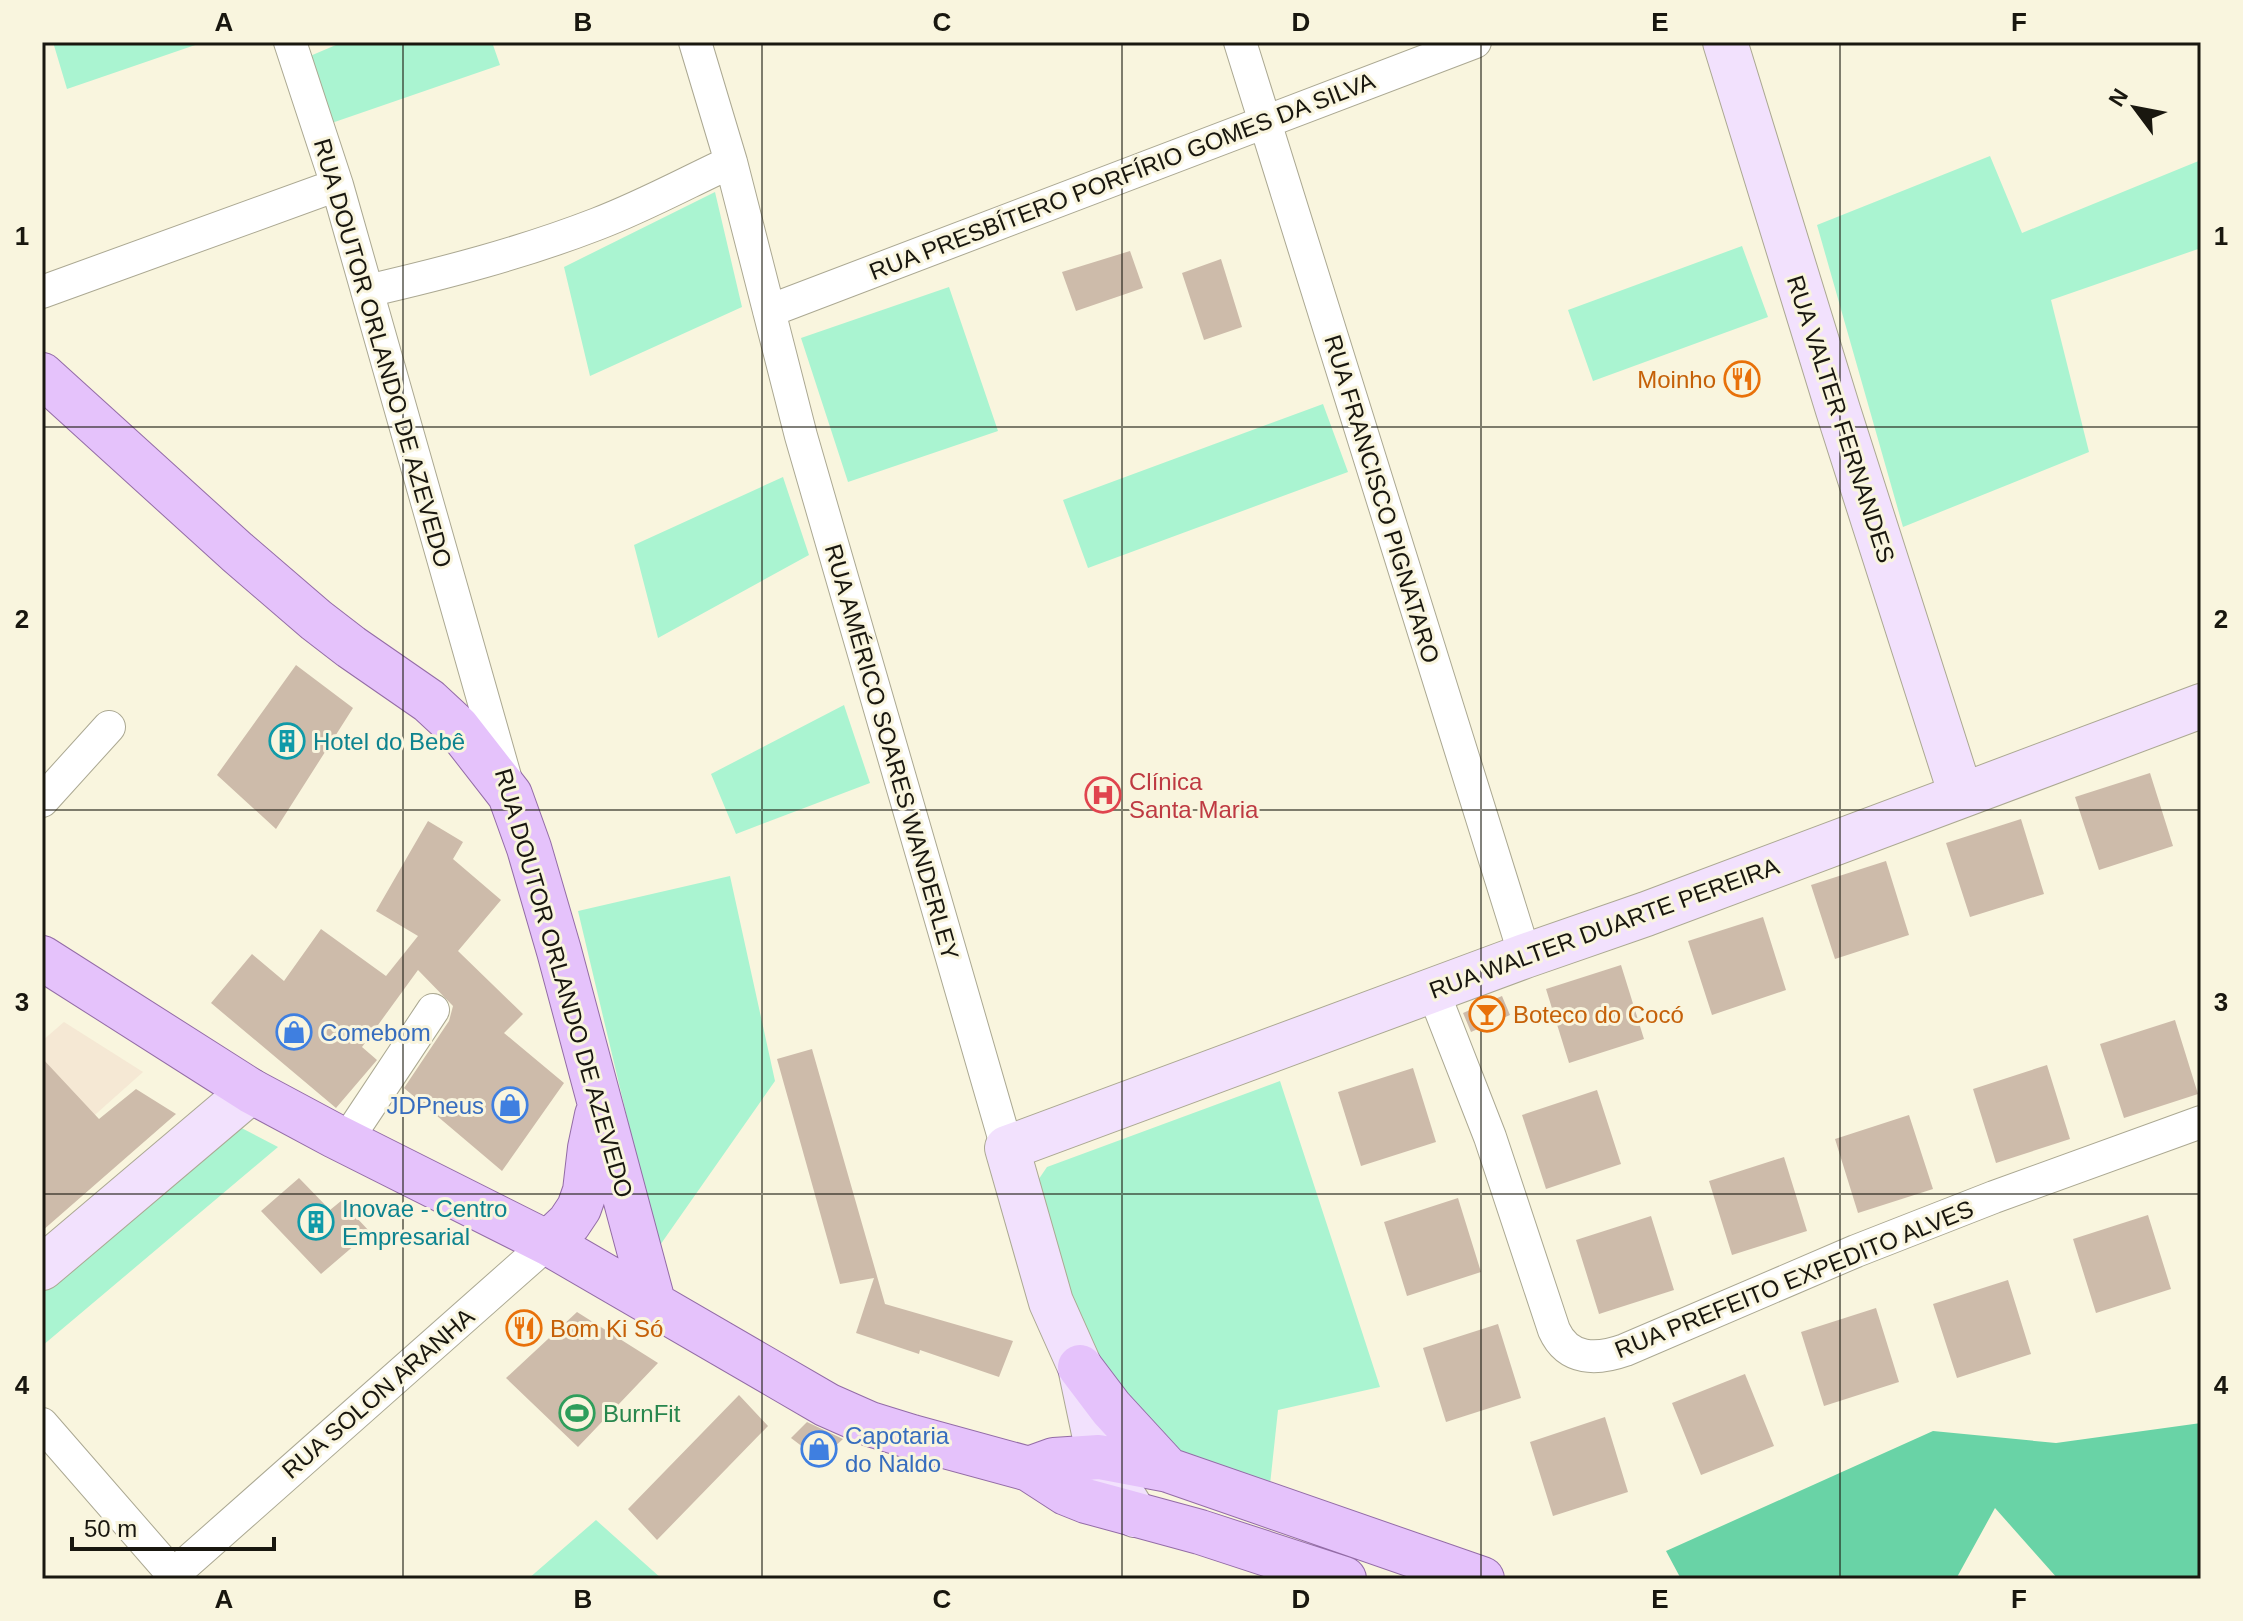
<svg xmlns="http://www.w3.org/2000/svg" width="2243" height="1621" font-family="Arial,sans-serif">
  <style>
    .education { fill: #f5e8d4 }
    .green { fill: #aaf4d1 }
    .forest { fill: #69d3a6 }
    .building { fill: #cdbbaa }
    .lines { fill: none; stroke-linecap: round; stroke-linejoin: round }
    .street-casing { stroke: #aba892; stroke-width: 34 }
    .secondary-casing { stroke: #aba892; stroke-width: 46 }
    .primary-casing { stroke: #936ca6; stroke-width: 46 }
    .street { stroke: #fff; stroke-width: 32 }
    .secondary { stroke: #f2e1fd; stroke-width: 44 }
    .primary { stroke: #e5c2fb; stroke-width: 44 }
    .grid { fill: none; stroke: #19170f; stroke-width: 2; stroke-opacity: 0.55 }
    .labels { text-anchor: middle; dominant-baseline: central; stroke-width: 6; stroke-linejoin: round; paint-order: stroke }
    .street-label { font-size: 24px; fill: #19170f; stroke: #f9f5de }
    .food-label { font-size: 24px; fill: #c56008; stroke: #f9f5de; text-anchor: start }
    .culture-label { font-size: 24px; fill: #0d838f; stroke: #f9f5de; text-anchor: start }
    .health-label { font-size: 24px; fill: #be3a42; stroke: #f9f5de; text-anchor: start }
    .shop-label { font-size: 24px; fill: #366cbe; stroke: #f9f5de; text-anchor: start }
    .leisure-label { font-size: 24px; fill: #27864d; stroke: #f9f5de; text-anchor: start }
    .neatline { fill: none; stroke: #19170f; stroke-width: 3 }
    .grid-label { font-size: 26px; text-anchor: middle; font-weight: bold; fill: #19170f }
  </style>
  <rect width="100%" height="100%" fill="#f9f5de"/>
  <!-- education -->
  <path class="education" d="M64,1022L143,1072L42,1162V1041Z"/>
  <!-- green -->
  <path class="green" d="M53,42H204L67,89Z
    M343,42H492L500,65L323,126L303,59Z
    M1990,156L2022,233L2201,160V248L2051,300L2089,452L1903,527L1817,225Z
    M715,192L742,307L590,376L564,267Z
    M1742,246L1768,317L1593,381L1568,310Z
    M949,287L998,431L848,482L801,338Z
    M1323,404L1348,472L1088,568L1063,500Z
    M783,477L809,555L658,638L634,545Z
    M844,705L870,783L736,834L711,774Z
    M730,876L775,1081L658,1248L578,911Z
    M1280,1081L1380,1387L1278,1410L1269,1494L1172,1458L1088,1345L1032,1189L1047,1167Z
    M232,1123L278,1147L42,1346V1286Z
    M596,1520L662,1579H528Z"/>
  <!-- forest -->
  <path class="forest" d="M2201,1423V1579H2058L1995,1508L1956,1579H1681L1666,1551L1933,1431L2056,1443Z"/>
  <!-- building -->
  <path class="building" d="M1130,251L1143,288L1076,311L1062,272Z
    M1221,259L1242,327L1204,340L1182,273Z
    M296,665L353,708L276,829L217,775Z
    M2150,773L2173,846L2099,870L2075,797Z
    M2021,819L2044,894L1970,917L1946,843Z
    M428,821L463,842L453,859L501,900L458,951L523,1014L504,1033L564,1083L502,1171L404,1088L449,1021L453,1006L418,970L362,1047L377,1060L336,1108L211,1003L252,954L284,981L321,929L386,976L418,936L376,911Z
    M1886,861L1909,935L1835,959L1811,885Z
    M1763,917L1786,990L1712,1015L1688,941Z
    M1621,965L1644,1039L1569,1063L1546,989Z
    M1502,996L1510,1015L1471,1032L1463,1013Z
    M2175,1020L2198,1094L2124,1118L2100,1044Z
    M812,1049L885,1304L1013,1341L999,1377L920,1350L919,1354L856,1333L874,1278L840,1284L777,1059Z
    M42,1058L99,1119L136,1089L176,1114L42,1231Z
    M2047,1065L2070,1139L1996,1163L1973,1089Z
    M1413,1068L1436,1142L1361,1166L1338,1092Z
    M1597,1090L1621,1164L1546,1189L1522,1115Z
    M1909,1115L1933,1189L1858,1213L1835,1139Z
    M1784,1157L1807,1231L1732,1255L1709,1181Z
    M299,1178L330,1210L341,1201L370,1232L321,1274L261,1211Z
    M1458,1198L1481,1272L1407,1296L1384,1222Z
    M2148,1215L2171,1289L2096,1313L2073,1239Z
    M1651,1216L1674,1290L1599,1314L1576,1240Z
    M2008,1280L2031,1354L1957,1378L1933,1304Z
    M1876,1308L1899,1382L1824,1406L1801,1332Z
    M577,1312L658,1363L578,1447L506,1378Z
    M1498,1324L1521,1398L1446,1422L1423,1348Z
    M1745,1374L1774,1446L1701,1475L1672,1403Z
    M739,1395L768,1426L657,1540L628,1509Z
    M1605,1417L1628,1492L1553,1516L1530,1442Z
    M807,1422L843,1439L820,1460L791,1438Z"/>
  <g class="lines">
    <defs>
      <path id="street" d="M290,42L337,185L506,780
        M695,42L731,162L801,436L1007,1148
        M1240,42L1525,956
        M367,291C445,273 522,253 597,224C642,207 686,183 731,162
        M42,292L337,185
        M769,311L1475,42
        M42,801L109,727
        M1433,991L1490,1137L1554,1330C1568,1361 1597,1360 1625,1350L1856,1251L1994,1197L2201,1122
        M346,1141L433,1010
        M42,1424L177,1579
        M173,1575L548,1243"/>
      <path id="secondary" d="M1725,42L1838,410L1961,795
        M42,1268L251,1091
        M1135,1515L1099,1457L1080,1367L1051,1302L1007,1148L1525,956L1646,914L2201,706"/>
      <path id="primary" d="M42,375L237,552L316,620L351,647L429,701L457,727L510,795L529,848L559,951L653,1302
        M42,958L251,1091L335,1136L548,1243L827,1405L870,1424L912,1437L1029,1469L1066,1493L1086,1501L1200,1532L1344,1579
        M548,1243L569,1223L579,1208L585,1191L590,1148L597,1115
        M1080,1367L1111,1408L1168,1470
        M1029,1469L1054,1460L1099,1457L1168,1470L1482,1579"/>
    </defs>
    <!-- street casing -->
    <use href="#street" class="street-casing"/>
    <!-- secondary casing -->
    <use href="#secondary" class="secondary-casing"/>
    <!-- primary casing -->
    <use href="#primary" class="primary-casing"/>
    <!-- street -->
    <use href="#street" class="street"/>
    <!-- secondary -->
    <use href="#secondary" class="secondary"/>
    <!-- primary -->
    <use href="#primary" class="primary"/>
  </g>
  <!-- grid -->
  <path class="grid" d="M403,42V1579M762,42V1579M1122,42V1579M1481,42V1579M1840,42V1579M42,427H2201M42,810H2201M42,1194H2201"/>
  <!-- icons -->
  <defs>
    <symbol id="restaurant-ring" viewBox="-11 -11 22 22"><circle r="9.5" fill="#f9f5de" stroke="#e8710a" stroke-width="1.5"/><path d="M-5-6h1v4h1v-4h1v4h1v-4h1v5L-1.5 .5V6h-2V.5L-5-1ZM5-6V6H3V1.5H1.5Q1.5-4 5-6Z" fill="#e8710a"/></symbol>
    <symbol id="building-ring" viewBox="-11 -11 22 22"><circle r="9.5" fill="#f9f5de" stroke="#0f9aa8" stroke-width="1.5"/><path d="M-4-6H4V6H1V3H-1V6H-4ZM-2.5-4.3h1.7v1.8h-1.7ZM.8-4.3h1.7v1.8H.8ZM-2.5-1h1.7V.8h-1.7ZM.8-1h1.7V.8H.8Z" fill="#0f9aa8"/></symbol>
    <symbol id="hospital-ring" viewBox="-11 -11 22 22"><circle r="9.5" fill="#f9f5de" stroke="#e0444e" stroke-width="1.5"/><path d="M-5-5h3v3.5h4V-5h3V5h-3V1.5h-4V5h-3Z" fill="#e0444e"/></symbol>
    <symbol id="bar-ring" viewBox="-11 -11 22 22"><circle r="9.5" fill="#f9f5de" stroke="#e8710a" stroke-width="1.5"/><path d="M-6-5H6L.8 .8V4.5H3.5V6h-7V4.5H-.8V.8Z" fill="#e8710a"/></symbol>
    <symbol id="shop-ring" viewBox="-11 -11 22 22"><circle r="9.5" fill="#f9f5de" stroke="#3f7fe0" stroke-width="1.5"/><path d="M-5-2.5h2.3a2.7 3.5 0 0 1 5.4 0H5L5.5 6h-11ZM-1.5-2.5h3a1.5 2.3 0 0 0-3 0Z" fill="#3f7fe0"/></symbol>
    <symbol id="stadium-ring" viewBox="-11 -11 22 22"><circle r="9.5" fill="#f9f5de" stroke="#2e9e5b" stroke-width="1.5"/><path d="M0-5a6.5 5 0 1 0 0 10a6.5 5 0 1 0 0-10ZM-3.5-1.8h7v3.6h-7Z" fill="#2e9e5b"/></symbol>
  </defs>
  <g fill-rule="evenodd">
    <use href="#restaurant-ring" x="1722" y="359" width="40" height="40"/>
    <use href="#building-ring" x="267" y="721" width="40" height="40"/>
    <use href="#hospital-ring" x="1083" y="775" width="40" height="40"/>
    <use href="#bar-ring" x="1467" y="994" width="40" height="40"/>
    <use href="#shop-ring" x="274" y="1012" width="40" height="40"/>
    <use href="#shop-ring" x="490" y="1085" width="40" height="40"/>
    <use href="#building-ring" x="296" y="1202" width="40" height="40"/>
    <use href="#restaurant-ring" x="504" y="1308" width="40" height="40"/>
    <use href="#stadium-ring" x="557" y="1393" width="40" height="40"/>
    <use href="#shop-ring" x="799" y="1429" width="40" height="40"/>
  </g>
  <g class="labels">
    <!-- street labels -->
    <g class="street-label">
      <text transform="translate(1122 176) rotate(-21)">RUA PRESBÍTERO PORFÍRIO GOMES DA SILVA</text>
      <text transform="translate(383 353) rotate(74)">RUA DOUTOR ORLANDO DE AZEVEDO</text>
      <text transform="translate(1841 419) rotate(72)">RUA VALTER FERNANDES</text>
      <text transform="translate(1382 499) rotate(73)">RUA FRANCISCO PIGNATARO</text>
      <text transform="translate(892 752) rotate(74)">RUA AMÉRICO SOARES WANDERLEY</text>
      <text transform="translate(1604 928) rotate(-20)">RUA WALTER DUARTE PEREIRA</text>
      <text transform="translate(564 983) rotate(74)">RUA DOUTOR ORLANDO DE AZEVEDO</text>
      <text transform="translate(1794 1279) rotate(-22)">RUA PREFEITO EXPEDITO ALVES</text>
      <text transform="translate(378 1393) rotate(-41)">RUA SOLON ARANHA</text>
    </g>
    <!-- food labels -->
    <g class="food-label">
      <text x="1716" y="379" text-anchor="end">Moinho</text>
      <text x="1513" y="1014">Boteco do Cocó</text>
      <text x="550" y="1328">Bom Ki Só</text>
    </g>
    <!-- culture labels -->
    <g class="culture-label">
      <text x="313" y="741">Hotel do Bebê</text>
      <text x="342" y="1208">Inovae - Centro<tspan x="342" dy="28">Empresarial</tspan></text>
    </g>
    <!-- health labels -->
    <g class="health-label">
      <text x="1129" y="781">Clínica<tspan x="1129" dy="28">Santa Maria</tspan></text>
    </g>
    <!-- shop labels -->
    <g class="shop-label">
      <text x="320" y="1032">Comebom</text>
      <text x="484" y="1105" text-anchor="end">JDPneus</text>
      <text x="845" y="1435">Capotaria<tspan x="845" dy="28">do Naldo</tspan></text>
    </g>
    <!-- leisure labels -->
    <g class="leisure-label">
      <text x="603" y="1413">BurnFit</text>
    </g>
  </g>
  <!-- border -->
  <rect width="2243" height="1621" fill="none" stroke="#f9f5de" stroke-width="88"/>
  <!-- north arrow -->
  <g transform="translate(2135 108) rotate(302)" stroke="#f9f5de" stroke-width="6" paint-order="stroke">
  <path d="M0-6L14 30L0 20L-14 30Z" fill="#19170f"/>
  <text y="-12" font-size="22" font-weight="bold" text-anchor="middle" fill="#19170f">N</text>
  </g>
  <!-- scale -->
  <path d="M72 1537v12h202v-12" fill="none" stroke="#19170f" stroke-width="4"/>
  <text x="84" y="1537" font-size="24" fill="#19170f" stroke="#f9f5de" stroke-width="6" paint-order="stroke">50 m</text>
  <rect x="44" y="44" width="2155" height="1533" class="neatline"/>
  <g class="grid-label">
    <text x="224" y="31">A</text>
    <text x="583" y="31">B</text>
    <text x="942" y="31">C</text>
    <text x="1301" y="31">D</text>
    <text x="1660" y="31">E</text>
    <text x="2019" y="31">F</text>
    <text x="22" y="245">1</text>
    <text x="2221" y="245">1</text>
    <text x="22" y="628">2</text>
    <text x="2221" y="628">2</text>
    <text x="22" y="1011">3</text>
    <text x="2221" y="1011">3</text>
    <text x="22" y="1394">4</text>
    <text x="2221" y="1394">4</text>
    <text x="224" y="1608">A</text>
    <text x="583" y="1608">B</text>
    <text x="942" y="1608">C</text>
    <text x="1301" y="1608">D</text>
    <text x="1660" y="1608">E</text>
    <text x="2019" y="1608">F</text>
  </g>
</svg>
